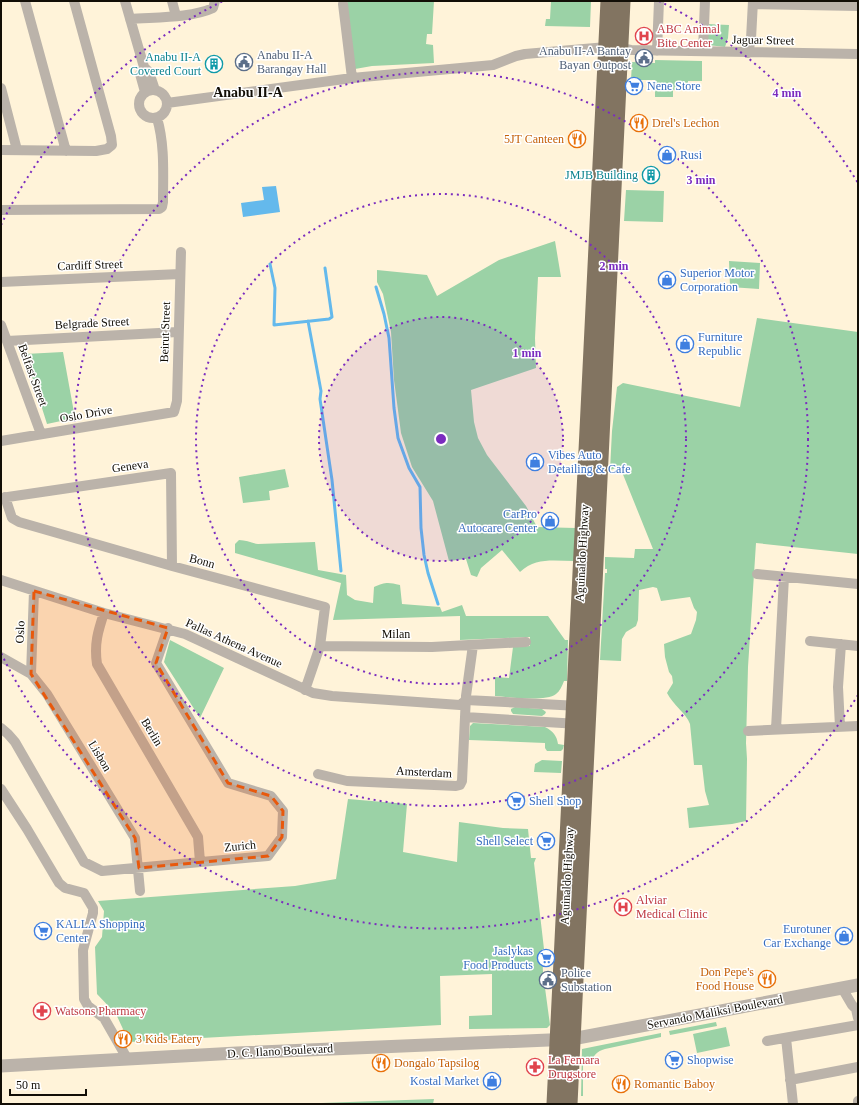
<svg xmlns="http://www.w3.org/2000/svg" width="859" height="1105" font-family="'Times New Roman',serif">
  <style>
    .green { fill: #9bd2a6 }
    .water { fill: #64b9ec }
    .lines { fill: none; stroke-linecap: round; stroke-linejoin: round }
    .stream { stroke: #64b9ec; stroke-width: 3 }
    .minor { stroke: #bbb3aa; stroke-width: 10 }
    .tertiary { stroke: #bbb3aa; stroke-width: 13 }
    .trunk { stroke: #827461; stroke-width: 17 }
    .marked { fill: #e8590c; fill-opacity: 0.2; stroke: #e8590c; stroke-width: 3; stroke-dasharray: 8 5; stroke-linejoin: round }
    .ring { fill: none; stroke: #7b2cbf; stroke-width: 2; stroke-dasharray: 2 4 }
    .labels { text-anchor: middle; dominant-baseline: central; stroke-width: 3; stroke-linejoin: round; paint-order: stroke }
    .health-label { font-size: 12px; fill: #be3a42; stroke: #fff; text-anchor: start }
    .street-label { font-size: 12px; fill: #120e06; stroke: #fff }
    .service-label { font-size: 12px; fill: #4e5e75; stroke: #fff; text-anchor: start }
    .culture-label { font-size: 12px; fill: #0d838f; stroke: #fff; text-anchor: end }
    .shop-label { font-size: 12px; fill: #366cbe; stroke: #fff; text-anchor: start }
    .food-label { font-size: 12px; fill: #c56008; stroke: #fff; text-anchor: start }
    .quarter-label { font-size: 14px; font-weight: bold; fill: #120e06; stroke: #fff }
    .centre { fill: #7b2cbf; stroke: #fff; stroke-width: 2 }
    .ring-label { font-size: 12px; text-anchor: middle; font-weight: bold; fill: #7b2cbf; stroke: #fff; stroke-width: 3; stroke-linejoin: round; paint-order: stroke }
  </style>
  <rect width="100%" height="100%" fill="#fff3d9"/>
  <!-- green -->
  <path class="green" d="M347,1H434L432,34H427L426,44L433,45L434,63L372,66L355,69Z
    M551,1H591L590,27L545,26L546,19H550Z
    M707,24L729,25L728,38L725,47L708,45Z
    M655,60L702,61V81H688V86H683V90H673V97H655V80H631L632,62L655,63Z
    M626,190L664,191L663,222L624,221Z
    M555,241L561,277H538L535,338L536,368L471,390L474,422L478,438L487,455L526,506L537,527L575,528L574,561C554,561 536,557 520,572L502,550L481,568L477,577L471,575L466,559L449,561L433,501L412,467L401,433L394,380L391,332L383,294L377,282V270L427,275L437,296L499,260Z
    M729,261L760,263L759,289L730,287Z
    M757,318L858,332V554L756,543L748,667L746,743L747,759L746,821L732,824L689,828L687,808L709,805L705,791L702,765H694L690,724C686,713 673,705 667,693L673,683L672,676L669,672L665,657L664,644L691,634L696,620L697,612L694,608L690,597L661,601L657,588L653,587L639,590L638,620L636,626L626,632L622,639L621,661L600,660L605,573H607V569H605V557L634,558L635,549H653L620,467L610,470L612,431L617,387L623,383L740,407Z
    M63,352L75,418L47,424L25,354Z
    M285,469L289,487L269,491L270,500L243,503L239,477Z
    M239,540C246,540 251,543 258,544L315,542L318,570L346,575L347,595L355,600L373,603L374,587C385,582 388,582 400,585L402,604L440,607L442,612L462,605L466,616H548L565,640H568L567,681H564C562,686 560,691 556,694C546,702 508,697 495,696V677L509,678L513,647L530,646V637L460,640V616L333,620L341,583L235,553V544Z
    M170,640L224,668L200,718L164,662Z
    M515,707L542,709L546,712L545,714L542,716L513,714L511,711V709Z
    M473,723L545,727C553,731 557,736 558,744L564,745L563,749L561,751H547L545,748V743L469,740L470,726Z
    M542,760L562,761L561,773L534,772L535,764Z
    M348,799L407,804L403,852L457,862L459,822L503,828L528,829L531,858H536L534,863L544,949H542L543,973L550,1025L547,1028L469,1029V1016L492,1015V974L440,976L441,1025L129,1042L116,1014L97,994L95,947L102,937L104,911L98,901L295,886L336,879Z
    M716,1022L717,1026L670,1035L669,1031Z
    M726,1027L730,1046L697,1053L693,1034Z
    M661,1033V1037L605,1049C597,1051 593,1056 590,1064H583V1096H581L582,1049Z
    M434,1099L433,1104L402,1103L293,1104Z"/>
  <!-- water -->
  <path class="water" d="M276,186L280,212L243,217L241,203L264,200L262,187Z"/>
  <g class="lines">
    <!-- stream -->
    <path class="stream" d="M270,264L275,288L274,325L329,319L332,317L325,268
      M376,287L384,314L389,338L394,408L398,438L409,468L420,487L421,528L424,555L428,573L438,604
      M308,321L321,391L320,399L332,480L341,571"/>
    <!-- minor -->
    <path class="minor" d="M25,1L66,151
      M125,1L144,67L149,72L155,90
      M172,1L176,16
      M343,4L352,78
      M753,4L858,6
      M130,19C154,17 192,18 213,8L215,1
      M657,51L659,1
      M703,51L705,1
      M748,53L751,39L753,1
      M144,67L140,74L145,92
      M1,88L17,150
      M139 104a14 14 0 1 1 28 0a14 14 0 1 1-28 0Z
      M167,103L352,78L493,65L516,56L525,54L607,47L620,48L631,50L858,54
      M1,150L96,151L107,149L112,145L111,136L74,1
      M1,210L159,209L162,207L163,202C163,174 165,145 157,118
      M1,282L180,274
      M1,325L41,434
      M7,341L178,332
      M1,441L174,412L177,401L181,252
      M5,497L12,518L19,522L172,566L325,607L320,646L305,690
      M1,498L171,473L172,566
      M757,574L858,584
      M1,580L104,613L185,634L313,693L332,696L460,705L466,700L579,706
      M104,613C98,631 94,644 97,664L198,837L200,862
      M810,641L858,646
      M320,646L432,647L526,642
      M1,657L31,674L47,694L135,838L140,891
      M31,674L34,591
      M465,717L579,724
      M840,727L838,687L841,644
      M1,728L8,734L15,742L84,862L102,871L268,856L282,837L283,811L271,796L228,783L156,663L168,628
      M776,729L784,577
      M748,731L858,726
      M318,774L347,781L456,786L460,785L462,781L466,696L473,645
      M1,789L27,829L59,883L65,888L84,893L93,908V913L83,950L84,999L88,1006L104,1018L128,1060
      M842,988L852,1005L856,1009L858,1018
      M786,1038L793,1104
      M767,1041L858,1025
      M790,1080L858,1067
      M858,1104V1101"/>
    <!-- tertiary -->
    <path class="tertiary" d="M1,1066L237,1053L572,1039L858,985"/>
    <!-- trunk -->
    <path class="trunk" d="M555,1104L609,1
      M569,1104L622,1"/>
  </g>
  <!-- marked area -->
  <path class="marked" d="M34,591L168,628L156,663L228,783L271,796L283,811L282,837L268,856L139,868L135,838L31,674Z"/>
  <!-- distance rings -->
  <circle cx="441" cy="439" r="122" fill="#7b2cbf" fill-opacity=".12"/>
  <g class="ring">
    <circle cx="441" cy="439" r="122"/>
    <circle cx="441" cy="439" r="245"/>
    <circle cx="441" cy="439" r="367"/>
    <path d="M858 695A489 489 0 0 1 1 653M1 225A489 489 0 0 1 223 1M659 1A489 489 0 0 1 858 183"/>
  </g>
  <!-- icons -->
  <defs>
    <symbol id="hospital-ring" viewBox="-11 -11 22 22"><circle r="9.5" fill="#fff" stroke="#e0444e" stroke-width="1.5"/><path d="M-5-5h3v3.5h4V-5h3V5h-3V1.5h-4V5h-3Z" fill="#e0444e"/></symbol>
    <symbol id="civic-ring" viewBox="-11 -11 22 22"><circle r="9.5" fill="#fff" stroke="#5c6f8a" stroke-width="1.5"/><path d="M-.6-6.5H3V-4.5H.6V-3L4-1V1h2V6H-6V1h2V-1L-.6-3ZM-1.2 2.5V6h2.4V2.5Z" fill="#5c6f8a"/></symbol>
    <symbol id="building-ring" viewBox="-11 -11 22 22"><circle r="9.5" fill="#fff" stroke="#0f9aa8" stroke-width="1.5"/><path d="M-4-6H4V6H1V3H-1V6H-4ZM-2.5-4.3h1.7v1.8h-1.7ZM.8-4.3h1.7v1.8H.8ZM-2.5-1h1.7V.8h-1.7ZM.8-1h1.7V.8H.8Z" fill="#0f9aa8"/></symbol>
    <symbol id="supermarket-ring" viewBox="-11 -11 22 22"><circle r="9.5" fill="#fff" stroke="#3f7fe0" stroke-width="1.5"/><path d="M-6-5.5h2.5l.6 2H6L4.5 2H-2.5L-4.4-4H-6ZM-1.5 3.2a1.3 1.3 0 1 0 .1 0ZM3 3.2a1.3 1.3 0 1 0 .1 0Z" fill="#3f7fe0"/></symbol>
    <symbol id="restaurant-ring" viewBox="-11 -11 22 22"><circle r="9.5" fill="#fff" stroke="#e8710a" stroke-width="1.5"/><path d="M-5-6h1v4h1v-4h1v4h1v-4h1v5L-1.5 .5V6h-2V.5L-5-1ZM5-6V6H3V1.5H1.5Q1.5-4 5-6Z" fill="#e8710a"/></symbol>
    <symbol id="shop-ring" viewBox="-11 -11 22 22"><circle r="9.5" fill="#fff" stroke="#3f7fe0" stroke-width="1.5"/><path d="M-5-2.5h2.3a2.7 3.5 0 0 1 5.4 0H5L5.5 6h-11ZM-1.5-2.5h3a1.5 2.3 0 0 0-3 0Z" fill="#3f7fe0"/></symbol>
    <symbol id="pharmacy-ring" viewBox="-11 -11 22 22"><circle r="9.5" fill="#fff" stroke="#e0444e" stroke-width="1.5"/><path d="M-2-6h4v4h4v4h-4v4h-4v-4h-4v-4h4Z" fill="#e0444e"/></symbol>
  </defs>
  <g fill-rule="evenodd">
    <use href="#hospital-ring" x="634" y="26" width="20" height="20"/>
    <use href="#civic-ring" x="634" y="48" width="20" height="20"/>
    <use href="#civic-ring" x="234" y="52" width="20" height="20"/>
    <use href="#building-ring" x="204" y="54" width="20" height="20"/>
    <use href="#supermarket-ring" x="624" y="76" width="20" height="20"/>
    <use href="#restaurant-ring" x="629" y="113" width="20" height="20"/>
    <use href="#restaurant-ring" x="567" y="129" width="20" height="20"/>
    <use href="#shop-ring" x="657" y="145" width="20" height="20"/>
    <use href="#building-ring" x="641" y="165" width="20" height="20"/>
    <use href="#shop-ring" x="657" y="270" width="20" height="20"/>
    <use href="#shop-ring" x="675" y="334" width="20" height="20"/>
    <use href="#shop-ring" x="525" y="452" width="20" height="20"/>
    <use href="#shop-ring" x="540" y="511" width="20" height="20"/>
    <use href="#supermarket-ring" x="506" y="791" width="20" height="20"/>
    <use href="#supermarket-ring" x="536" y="831" width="20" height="20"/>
    <use href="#hospital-ring" x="613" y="897" width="20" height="20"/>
    <use href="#supermarket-ring" x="33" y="921" width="20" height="20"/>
    <use href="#shop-ring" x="834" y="926" width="20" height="20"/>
    <use href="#supermarket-ring" x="536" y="948" width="20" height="20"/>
    <use href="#restaurant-ring" x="757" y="969" width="20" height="20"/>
    <use href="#civic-ring" x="538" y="970" width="20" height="20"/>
    <use href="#pharmacy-ring" x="32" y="1001" width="20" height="20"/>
    <use href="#restaurant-ring" x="113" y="1029" width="20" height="20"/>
    <use href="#supermarket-ring" x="664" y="1050" width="20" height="20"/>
    <use href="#restaurant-ring" x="371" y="1053" width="20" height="20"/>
    <use href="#pharmacy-ring" x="525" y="1057" width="20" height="20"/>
    <use href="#shop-ring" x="482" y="1071" width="20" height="20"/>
    <use href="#restaurant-ring" x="611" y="1074" width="20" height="20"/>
  </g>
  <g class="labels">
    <!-- health labels -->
    <g class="health-label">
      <text x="657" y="29">ABC Animal<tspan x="657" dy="14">Bite Center</tspan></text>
      <text x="636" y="900">Alviar<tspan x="636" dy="14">Medical Clinic</tspan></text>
      <text x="55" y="1011">Watsons Pharmacy</text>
      <text x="548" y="1060">La Femara<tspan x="548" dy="14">Drugstore</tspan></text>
    </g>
    <!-- street labels -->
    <g class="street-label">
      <text transform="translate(763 40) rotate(1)">Jaguar Street</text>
      <text transform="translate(90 265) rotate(-2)">Cardiff Street</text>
      <text transform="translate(92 323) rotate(-3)">Belgrade Street</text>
      <text transform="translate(165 332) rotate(-88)">Beirut Street</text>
      <text transform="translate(33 375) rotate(70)">Belfast Street</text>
      <text transform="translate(86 414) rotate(-10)">Oslo Drive</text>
      <text transform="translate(130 466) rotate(-8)">Geneva</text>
      <text transform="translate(582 553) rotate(-87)">Aguinaldo Highway</text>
      <text transform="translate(202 561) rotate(15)">Bonn</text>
      <text transform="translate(20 632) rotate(-88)">Oslo</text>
      <text x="396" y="634">Milan</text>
      <text transform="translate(234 643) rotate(24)">Pallas Athena Avenue</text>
      <text transform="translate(152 732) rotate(59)">Berlin</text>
      <text transform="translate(100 756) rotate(59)">Lisbon</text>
      <text transform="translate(424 772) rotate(3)">Amsterdam</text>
      <text transform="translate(240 846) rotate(-5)">Zurich</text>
      <text transform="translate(567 876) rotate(-87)">Aguinaldo Highway</text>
      <text transform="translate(715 1012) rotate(-11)">Servando Maliksi Boulevard</text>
      <text transform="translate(280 1051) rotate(-3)">D. C. Ilano Boulevard</text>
    </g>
    <!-- service labels -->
    <g class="service-label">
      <text x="631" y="51" text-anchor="end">Anabu II-A Bantay<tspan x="631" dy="14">Bayan Outpost</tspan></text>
      <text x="257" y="55">Anabu II-A<tspan x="257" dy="14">Barangay Hall</tspan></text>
      <text x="561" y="973">Police<tspan x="561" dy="14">Substation</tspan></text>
    </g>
    <!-- culture labels -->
    <g class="culture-label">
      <text x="201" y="57">Anabu II-A<tspan x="201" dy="14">Covered Court</tspan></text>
      <text x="638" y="175">JMJB Building</text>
    </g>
    <!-- shop labels -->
    <g class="shop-label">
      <text x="647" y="86">Nene Store</text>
      <text x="680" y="155">Rusi</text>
      <text x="680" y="273">Superior Motor<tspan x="680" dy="14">Corporation</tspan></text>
      <text x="698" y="337">Furniture<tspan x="698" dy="14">Republic</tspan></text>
      <text x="548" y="455">Vibes Auto<tspan x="548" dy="14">Detailing &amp; Cafe</tspan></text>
      <text x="537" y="514" text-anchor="end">CarPro<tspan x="537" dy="14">Autocare Center</tspan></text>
      <text x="529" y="801">Shell Shop</text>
      <text x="533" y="841" text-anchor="end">Shell Select</text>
      <text x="56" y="924">KALLA Shopping<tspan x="56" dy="14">Center</tspan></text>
      <text x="831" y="929" text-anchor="end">Eurotuner<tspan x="831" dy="14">Car Exchange</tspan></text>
      <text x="533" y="951" text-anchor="end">Jaslykas<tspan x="533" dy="14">Food Products</tspan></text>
      <text x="687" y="1060">Shopwise</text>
      <text x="479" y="1081" text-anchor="end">Kostal Market</text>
    </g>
    <!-- food labels -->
    <g class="food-label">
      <text x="652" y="123">Drel's Lechon</text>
      <text x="564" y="139" text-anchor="end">5JT Canteen</text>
      <text x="754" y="972" text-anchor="end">Don Pepe's<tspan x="754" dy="14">Food House</tspan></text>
      <text x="136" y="1039">3 Kids Eatery</text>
      <text x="394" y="1063">Dongalo Tapsilog</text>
      <text x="634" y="1084">Romantic Baboy</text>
    </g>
    <!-- quarter labels -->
    <g class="quarter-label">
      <text x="248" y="92">Anabu II-A</text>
    </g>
  </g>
  <circle cx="441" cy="439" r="6" class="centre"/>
  <g class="ring-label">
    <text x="787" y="97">4 min</text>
    <text x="701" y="184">3 min</text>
    <text x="614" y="270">2 min</text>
    <text x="527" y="357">1 min</text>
  </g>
  <!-- border -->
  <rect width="859" height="1105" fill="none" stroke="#120e06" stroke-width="4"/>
  <!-- scale -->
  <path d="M10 1089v6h76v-6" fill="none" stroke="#120e06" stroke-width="2"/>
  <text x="16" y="1089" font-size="12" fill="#120e06" stroke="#ffffff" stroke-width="3" paint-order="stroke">50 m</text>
</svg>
